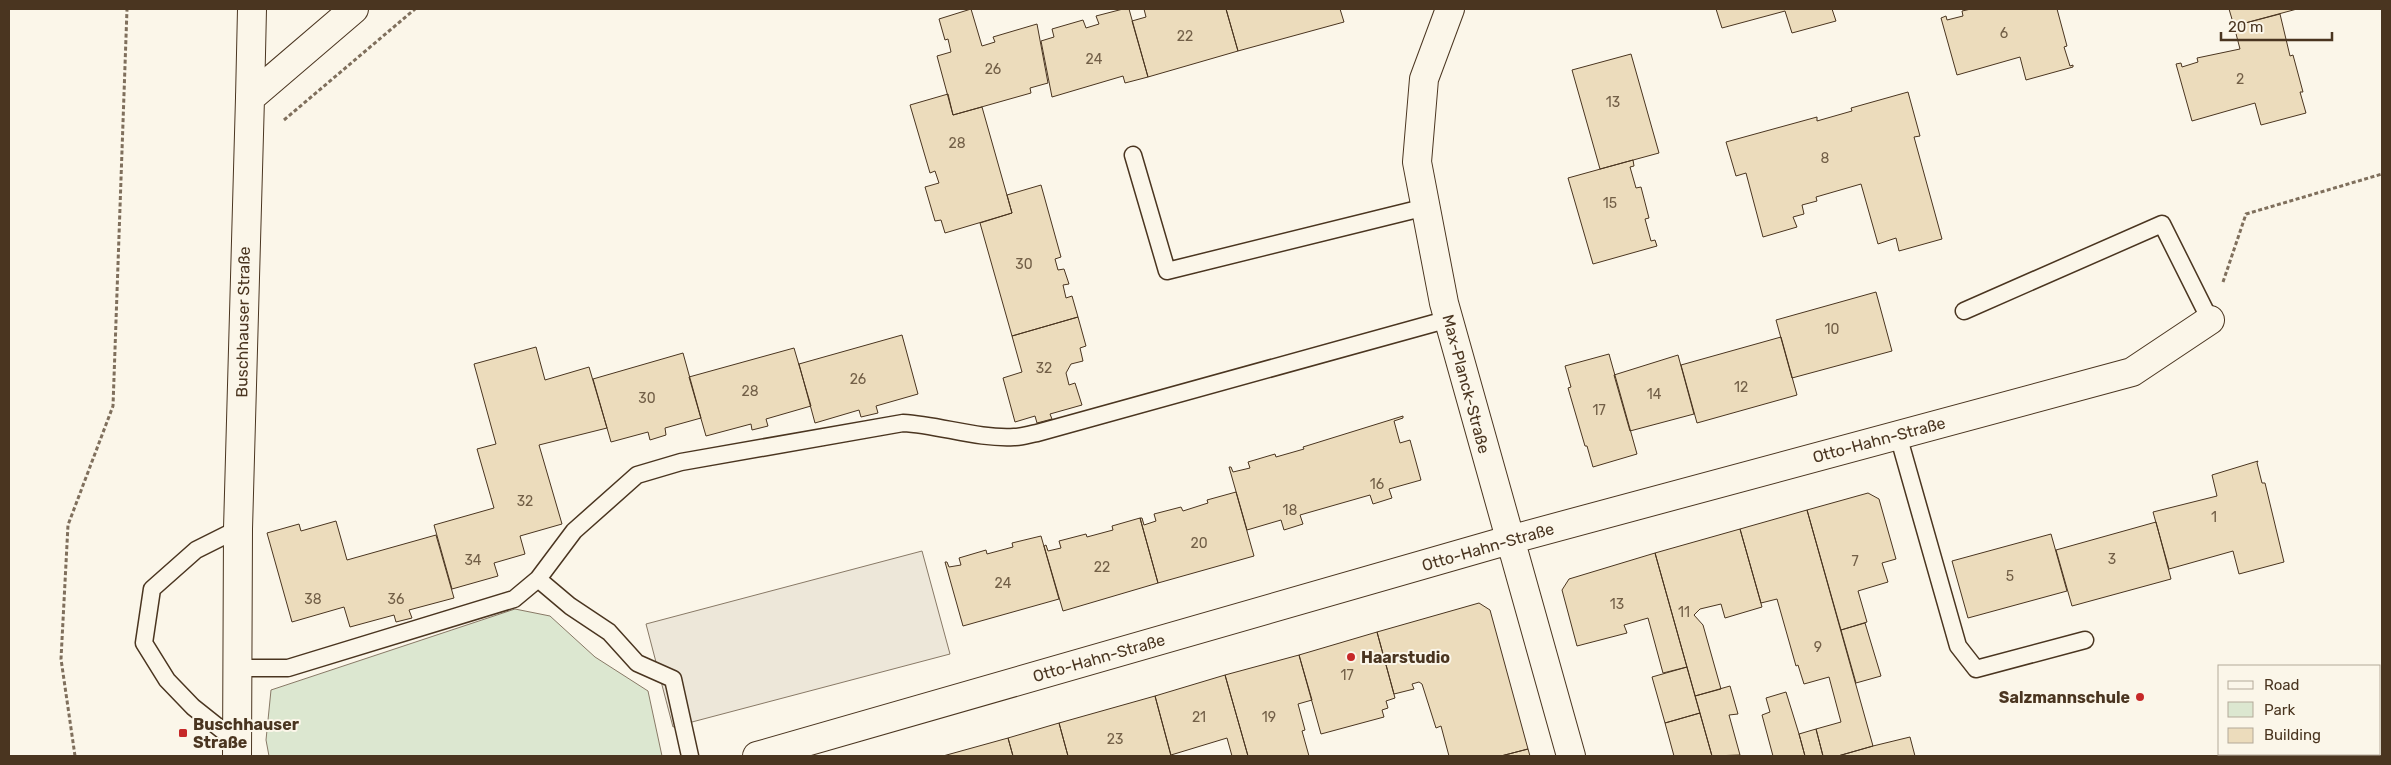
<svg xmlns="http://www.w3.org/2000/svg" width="2391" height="765" font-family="Rubik,sans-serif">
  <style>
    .green { fill: #dce7d0; stroke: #887966 }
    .parking { fill: #ede7d9; stroke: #887966 }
    .building { fill: #ecdcbc; stroke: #4a3520 }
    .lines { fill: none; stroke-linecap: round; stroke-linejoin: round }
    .lane-casing { stroke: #4a3520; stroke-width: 19 }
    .street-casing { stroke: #4a3520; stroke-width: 30 }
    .secondary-casing { stroke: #4a3520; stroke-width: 30 }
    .path { stroke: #7f6f5c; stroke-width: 3; stroke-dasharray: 4 2.5; stroke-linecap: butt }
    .lane { stroke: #fbf6e9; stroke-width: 16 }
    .street { stroke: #fbf6e9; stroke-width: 28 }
    .secondary { stroke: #fbf6e9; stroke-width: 28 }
    .poi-dot { fill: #c62828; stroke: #fbf6e9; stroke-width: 2 }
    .labels { text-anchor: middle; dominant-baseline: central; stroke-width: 4; stroke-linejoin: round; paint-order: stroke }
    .number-label { font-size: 14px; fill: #725f47 }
    .street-label { font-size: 16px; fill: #4a3520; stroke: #fbf6e9 }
    .poi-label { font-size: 16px; font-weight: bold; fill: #4a3520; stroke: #fbf6e9; text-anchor: start }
  </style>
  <rect width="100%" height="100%" fill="#fbf6e9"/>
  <!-- green -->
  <path class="green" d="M515,609L550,616L595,657L648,691L662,756H269L266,740L271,690Z"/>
  <!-- parking -->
  <path class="parking" d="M922,551L950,654L673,727L646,624Z"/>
  <!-- building -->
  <path class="building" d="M971,9L982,46L995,42L993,37L1037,24L1048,83L1030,88L1031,93L953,115L937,56L951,52L948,39L945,40L939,19Z
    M1123,9H1129L1148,77L1125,83L1123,76L1052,97L1041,41L1054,37L1052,29L1083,20L1086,28L1099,24L1096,16Z
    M1144,9H1226L1238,51L1148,77L1132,21L1146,17Z
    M1226,9H1340L1344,22L1238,51Z
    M1716,9H1832L1836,21L1792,33L1785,11L1722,28Z
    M1971,9H2057L2067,46L2064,47L2070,66L2073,65V67L2026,80L2020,57L1957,75L1941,18L1946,16L1947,20L1963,16L1962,11Z
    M2229,9H2297L2234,26Z
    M2280,14L2290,56L2293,55L2303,92H2300L2306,113L2261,125L2255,103L2192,121L2176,64L2181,63L2182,67L2198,62L2197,58L2240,49L2234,26Z
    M1631,54L1659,153L1600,169L1572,70Z
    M1908,92L1920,136L1914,137L1942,239L1899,251L1896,238L1878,244L1861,184L1816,197L1817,201L1802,205L1804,214L1793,217L1797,227L1763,237L1746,173L1736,176L1726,142L1817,117V121L1852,111L1851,108Z
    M948,94L953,115L982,107L1012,213L945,233L941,220L935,221L925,187L939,183L935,171L930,173L910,105Z
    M1633,160L1634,166L1630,167L1636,188L1641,187L1649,218L1645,219L1651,241L1655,240L1657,246L1593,264L1568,178Z
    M1041,185L1061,257L1055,259L1058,270L1064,269L1069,284L1063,285L1066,298L1072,296L1078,317L1012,336L980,223L1012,213L1007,195Z
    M1876,292L1892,351L1792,378L1776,320Z
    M1078,317L1086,346L1080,348L1083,361L1071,364L1066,373L1069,385L1075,383L1082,405L1050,414L1052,419L1037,423L1035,416L1015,422L1003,378L1022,372L1012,336Z
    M902,335L918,394L876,406L878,413L861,417L859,410L815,423L799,364Z
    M1781,337L1797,395L1697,423L1681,365Z
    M536,347L545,380L589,367L607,428L539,445L562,524L520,536L525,554L494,563L498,576L452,589L434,525L494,508L477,449L496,444L474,364Z
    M794,348L811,406L766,419L768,426L752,430L751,424L706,436L689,377Z
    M683,353L701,418L665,428L666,435L650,440L648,432L611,442L593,379Z
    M1609,354L1637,454L1593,467L1587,446H1585L1568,388L1571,387L1565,366Z
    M1678,355L1694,414L1630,431L1614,375Z
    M1403,416V418L1394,421L1400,443L1410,440L1421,480L1389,489L1392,498L1373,504L1370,495L1300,515L1303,524L1284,530L1281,520L1247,530L1229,467H1231L1233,472L1250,468L1248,462L1275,454L1276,457L1304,449L1303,447Z
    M2258,461L2257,463L2262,483H2265L2284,562L2239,574L2233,551L2169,569L2153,512L2217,496L2212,475Z
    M1236,492L1254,556L1158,583L1140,518H1142L1144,525L1156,521L1154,514L1181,507L1183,511L1208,503L1207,500Z
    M1868,493L1879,499L1896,559L1882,563L1888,582L1858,591L1867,622L1841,630L1807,510Z
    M1807,510L1873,746L1838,756H1823L1816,729L1841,722L1829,677L1804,684L1798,665L1796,666L1777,599L1761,603L1740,529Z
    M1140,518L1158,583L1063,611L1044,546L1046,545L1048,551L1061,548L1059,541L1086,534L1087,537L1113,530L1112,526Z
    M336,521L347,560L436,535L454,598L409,610L412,618L396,622L394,615L350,627L344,607L292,622L267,533L299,524L301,531Z
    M2156,522L2171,579L2072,606L2056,550Z
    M1740,529L1762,607L1725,618L1721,604L1700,609L1694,615L1703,625L1721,689L1695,696L1655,553Z
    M2051,534L2067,591L1968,618L1952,561Z
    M1041,536L1059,599L963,626L945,562H947L949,567L961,565L959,558L986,550L987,554L1013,547L1012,543Z
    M1655,553L1687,667L1663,673L1648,618L1624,625L1627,633L1577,646L1562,590L1569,579Z
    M1479,603L1490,610L1528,749L1501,756H1449L1441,726L1436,728L1422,684L1419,682L1412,684L1414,689L1394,694L1377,632Z
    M1865,623L1881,676L1856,683L1841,630Z
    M1377,632L1395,698L1386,701L1388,708L1382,710L1384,717L1321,734L1299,655Z
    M1299,655L1312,700L1298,704L1305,730L1302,731L1309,756H1248L1225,675Z
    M1687,667L1700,713L1665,723L1652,677Z
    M1225,675L1248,756H1232L1227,738L1171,755L1155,696Z
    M1730,686L1738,714L1729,715L1740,755L1712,756L1695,696Z
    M1786,692L1799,734L1805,756H1773L1762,715L1770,712L1766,698Z
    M1155,696L1171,756H1068L1059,723Z
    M1700,713L1712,756H1674L1665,723Z
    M1059,723L1068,756H1013L1008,738Z
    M1816,729L1823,756H1805L1799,734Z
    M1910,737L1915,756H1838L1873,746Z
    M1008,738L1013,756H943Z
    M1528,749L1530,756H1501Z"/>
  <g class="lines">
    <defs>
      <path id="lane" d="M1133,155L1167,271L1426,207
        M1964,311L2162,224L2210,320
        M1898,435L1958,646L1976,669L2085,640
        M238,668H288L514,599L538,579
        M237,742L193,707L167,680L144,643L152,589L196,550L238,529
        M690,756L673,679L637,663L609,632L570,606L538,579L574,531L637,475L681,462L903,423C940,425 977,439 1014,437C1022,437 1030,434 1037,433L1449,319"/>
      <path id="street" d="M1450,9L1424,79L1417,162L1444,303L1571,756
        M250,98L252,9
        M757,756L1509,540L2132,372L2210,320"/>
      <path id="secondary" d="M237,756L238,529L250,98L354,9"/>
    </defs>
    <!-- lane casing -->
    <use href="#lane" class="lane-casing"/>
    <!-- street casing -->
    <use href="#street" class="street-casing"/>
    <!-- secondary casing -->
    <use href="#secondary" class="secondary-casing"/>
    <!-- path -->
    <path class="path" d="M284,120L415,9
      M2223,282L2246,214L2382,174
      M75,756L61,659L68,525L113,406L127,9"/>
    <!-- lane -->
    <use href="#lane" class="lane"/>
    <!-- street -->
    <use href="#street" class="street"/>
    <!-- secondary -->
    <use href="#secondary" class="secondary"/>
  </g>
  <!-- markers -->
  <g class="poi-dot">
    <circle cx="1351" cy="657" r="5"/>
    <circle cx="2140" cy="697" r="5"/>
    <rect x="178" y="728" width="10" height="10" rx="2.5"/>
  </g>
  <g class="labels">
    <!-- number labels -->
    <g class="number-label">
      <text x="2004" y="33">6</text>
      <text x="1185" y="36">22</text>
      <text x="1094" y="59">24</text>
      <text x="993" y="69">26</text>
      <text x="2240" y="79">2</text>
      <text x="1613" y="102">13</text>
      <text x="957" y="143">28</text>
      <text x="1825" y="158">8</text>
      <text x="1610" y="203">15</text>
      <text x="1024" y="264">30</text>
      <text x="1832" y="329">10</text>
      <text x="1044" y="368">32</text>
      <text x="858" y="379">26</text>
      <text x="1741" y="387">12</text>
      <text x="750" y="391">28</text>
      <text x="1654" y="394">14</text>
      <text x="647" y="398">30</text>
      <text x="1599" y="410">17</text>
      <text x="1377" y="484">16</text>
      <text x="525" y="501">32</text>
      <text x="1290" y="510">18</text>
      <text x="2214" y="517">1</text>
      <text x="1199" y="543">20</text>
      <text x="2112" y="559">3</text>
      <text x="473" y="560">34</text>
      <text x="1855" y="561">7</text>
      <text x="1102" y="567">22</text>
      <text x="2010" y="576">5</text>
      <text x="1003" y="583">24</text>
      <text x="313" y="599">38</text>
      <text x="396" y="599">36</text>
      <text x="1617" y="604">13</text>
      <text x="1684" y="612">11</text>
      <text x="1818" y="647">9</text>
      <text x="1347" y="675">17</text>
      <text x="1199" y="717">21</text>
      <text x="1269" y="717">19</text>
      <text x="1115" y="739">23</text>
    </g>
    <!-- street labels -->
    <g class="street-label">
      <text transform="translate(243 322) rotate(-89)">Buschhauser Straße</text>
      <text transform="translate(1466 384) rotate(75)">Max-Planck-Straße</text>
      <text transform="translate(1879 440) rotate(-15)">Otto-Hahn-Straße</text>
      <text transform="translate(1488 547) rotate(-16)">Otto-Hahn-Straße</text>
      <text transform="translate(1099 658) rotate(-16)">Otto-Hahn-Straße</text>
    </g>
    <!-- poi labels -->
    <g class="poi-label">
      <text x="1361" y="657">Haarstudio</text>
      <text x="2130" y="697" text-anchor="end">Salzmannschule</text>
      <text x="193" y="724">Buschhauser<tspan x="193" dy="18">Straße</tspan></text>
    </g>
  </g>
  <!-- border -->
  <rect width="2391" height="765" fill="none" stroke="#4a3520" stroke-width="20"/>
  <!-- legend -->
  <rect x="2218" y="665" width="162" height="90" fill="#fbf6e9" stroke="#b4a999"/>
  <rect x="2228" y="681" width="25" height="8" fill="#fbf6e9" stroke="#b4a999"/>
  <text x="2264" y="690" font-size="15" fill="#4a3520">Road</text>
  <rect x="2228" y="702" width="25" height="15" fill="#dce7d0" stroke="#b4a999"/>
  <text x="2264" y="715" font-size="15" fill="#4a3520">Park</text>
  <rect x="2228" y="728" width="25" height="15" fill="#ecdcbc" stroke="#b4a999"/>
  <text x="2264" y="740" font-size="15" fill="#4a3520">Building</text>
  <!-- scale -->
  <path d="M2221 32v8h111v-8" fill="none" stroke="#4a3520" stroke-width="2.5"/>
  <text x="2228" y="32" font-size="15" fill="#4a3520" stroke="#fbf6e9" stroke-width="4" paint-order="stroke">20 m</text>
</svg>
